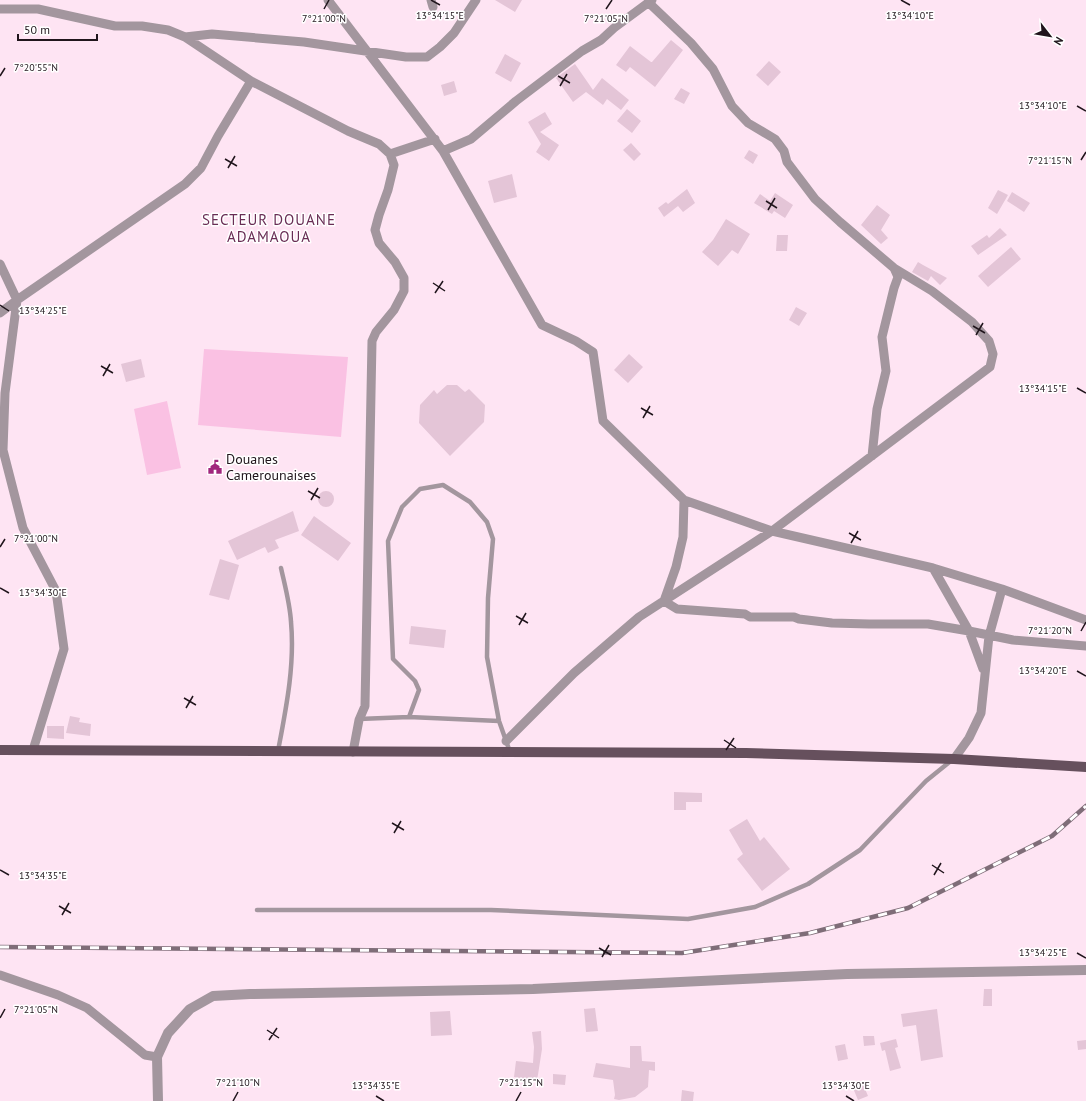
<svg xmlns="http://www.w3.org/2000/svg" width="1086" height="1101" font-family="'PT Sans',sans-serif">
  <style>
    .green { fill: #fac1e3 }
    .building { fill: #e4c5d7 }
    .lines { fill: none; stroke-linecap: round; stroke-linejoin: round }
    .service { stroke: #a3969e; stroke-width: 4.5 }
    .minor { stroke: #a3969e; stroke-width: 9 }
    .tertiary { stroke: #a3969e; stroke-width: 10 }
    .primary { stroke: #66505d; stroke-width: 10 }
    .rail-casing { stroke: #7f6d78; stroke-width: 4.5 }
    .rail { stroke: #fff; stroke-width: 3; stroke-dasharray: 9; stroke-linecap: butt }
    .ticks { fill: none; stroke: #20151c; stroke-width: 1.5 }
    .labels { text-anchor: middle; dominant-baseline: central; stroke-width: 3; stroke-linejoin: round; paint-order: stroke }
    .poi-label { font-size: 14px; fill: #20151c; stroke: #fff; text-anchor: start }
    .neighbourhood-label { font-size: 15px; letter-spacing: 1px; fill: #692d55; stroke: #fff }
    .ticks-label { font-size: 10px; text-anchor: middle; fill: #20151c; stroke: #fff; stroke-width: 3; stroke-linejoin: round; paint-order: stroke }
  </style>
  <rect width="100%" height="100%" fill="#fee4f3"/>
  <!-- green -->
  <path class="green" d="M204,349L348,357L341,437L198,425Z
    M167,401L181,468L147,475L134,409Z"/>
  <!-- building -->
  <path class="building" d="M495,0H522L515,12Z
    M671,40L683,50L655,87L630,67L626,72L616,65L630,46L651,62H652Z
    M505,54L521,63L511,82L495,73Z
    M769,61L781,72L768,86L756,75Z
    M575,64L593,90L602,78L629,100L621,110L607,99L603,105L586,92L573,102L556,78Z
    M454,81L457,92L444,96L441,85Z
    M681,88L690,93L684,104L674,99Z
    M627,109L641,121L632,133L617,121Z
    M545,112L552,124L540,132L559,145L549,161L536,152L541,144L528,122Z
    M631,143L641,154L634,161L623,150Z
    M749,150L758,155L753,164L744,158Z
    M512,174L517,197L494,203L488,181Z
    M687,189L695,203L683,212L678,206L664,217L658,208L666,202L668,204Z
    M998,190L1008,195L997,214L988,208Z
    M1012,192L1030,203L1024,212L1007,201Z
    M775,193L793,205L785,218L774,211L772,214L754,203L760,194L770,201Z
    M877,205L890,215L881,230L888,238L881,244L861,225Z
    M726,219L750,234L738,254L732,250L718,266L702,252L713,240Z
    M1000,228L1007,235L978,255L971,246L987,235L989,238Z
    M777,235H788L787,251H776Z
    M1011,247L1021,259L988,287L978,276Z
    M918,262L923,265L947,278L940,285L931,276L928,281L912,272Z
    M796,307L807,313L799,326L789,320Z
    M629,354L643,367L628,383L614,370Z
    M141,359L145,377L126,382L121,364Z
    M447,385H457L465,392L469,389L485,405L484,422L450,456L419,423L420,405L434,390L437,394Z
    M318 499a8 8 0 1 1 16 0a8 8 0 1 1-16 0Z
    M293,511L299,531L275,540L279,548L268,553L265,547L237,560L228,541Z
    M314,516L351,543L338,561L301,535Z
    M220,559L239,565L229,600L209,595Z
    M411,626L446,630L444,648L409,644Z
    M70,716L80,718L79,722L91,724L90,736L66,733Z
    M47,726H64V739L47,738Z
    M674,792L702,793V802H686V810H674Z
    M747,819L760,841L764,837L790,869L762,891L737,859L743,854L729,830Z
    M984,989H992V1006H983Z
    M595,1008L598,1031L586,1032L584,1009Z
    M937,1009L943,1057L921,1061L916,1025L903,1027L901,1014Z
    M450,1011L452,1035L431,1036L430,1012Z
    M541,1031L542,1049L537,1081L514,1077L516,1061L533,1063L534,1047L532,1032Z
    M863,1036H874L875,1045L864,1046Z
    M896,1039L898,1047L895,1048L901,1068L890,1071L885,1050L882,1051L880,1043Z
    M1086,1040V1049L1078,1050L1077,1041Z
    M845,1044L848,1059L838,1061L835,1046Z
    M630,1046H641L642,1061L655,1062V1071L649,1070L648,1087L635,1097L619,1100L614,1099L615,1095L613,1080L593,1077L596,1063L630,1068Z
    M553,1074L566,1075L565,1085L553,1084Z
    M863,1084L868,1096L858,1100L853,1088Z
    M682,1090L694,1092L693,1101H681Z"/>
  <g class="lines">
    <!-- service -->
    <path class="service" d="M409,717L419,690L415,681L393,659L388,541L402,507L420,489L443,485L470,502L487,522L493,539L488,598L487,657L499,721L510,752
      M359,719L409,717L499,721
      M278,751C286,709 295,665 291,622C290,604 285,586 281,568
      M257,910H491L688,919L755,907L808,884L860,850L926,781L952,760"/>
    <!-- minor -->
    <path class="minor" d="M328,0L443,151L542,325L576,341L593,352L603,421L684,500L772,531L933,568L1002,589L1086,620
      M431,0L433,7
      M0,9H38L115,26H142L168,30L185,37L251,81L348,131L379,144L390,154L394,165L388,190L379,215L375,230L379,243L395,262L404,278V291L394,310L376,332L372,341L365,706L359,720L353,752
      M185,37L212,34L304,42L406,57H427L440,47L454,33L476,0
      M443,151L471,139L516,101L582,51L601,40L614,28L652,0
      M390,154L435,139
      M0,264L17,300L5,393L3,450L23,528L56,591L64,649L33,750
      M0,313L17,300L185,184L201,168L218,136L251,81
      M872,456L877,409L886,371L882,337L894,288L898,277L894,268
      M684,500L683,537L676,567L664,601L677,609L745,614L750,617H794L799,619L832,623L869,624H928L969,631L1013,640L1086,646
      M933,568L969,631L983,669
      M506,741L574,673L639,617L772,531L990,367L993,354L989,341L972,322L932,291L894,268L840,222L815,199L787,162L784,151L775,139L748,123L732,106L713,69L691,43L648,2
      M954,759L969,738L981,713L989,636L1002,589
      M0,975L58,995L87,1008L145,1055L157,1057"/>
    <!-- tertiary -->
    <path class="tertiary" d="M158,1101L157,1057L168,1033L190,1009L213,996L250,994L533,989L847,974L1086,970"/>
    <!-- primary -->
    <path class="primary" d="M0,750L746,753L954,759L1086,767"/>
    <defs>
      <path id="rail" d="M0,947L682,953L810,933L908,908L1052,836L1086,806"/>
    </defs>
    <!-- rail casing -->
    <use href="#rail" class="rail-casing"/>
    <!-- rail -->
    <use href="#rail" class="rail"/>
  </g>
  <!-- ticks -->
  <path class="ticks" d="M431,0L440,5M901,0L910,5M324,9L329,0M606,9L612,0M0,76L5,68M558,76L570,83M560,86L567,74M1077,106L1086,111M225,159L237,166M1081,160L1086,152M228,168L235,156M766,201L777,208M768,210L775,198M433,283L445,291M435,293L443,281M0,305L9,311M973,326L985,333M976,335L983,323M101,366L113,373M103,376L110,364M1077,388L1086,393M641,408L653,415M643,418L650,406M308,491L320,498M311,500L318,488M849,533L861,540M851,543L858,531M0,547L5,539M0,588L9,593M516,616L528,623M519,625L526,613M1081,631L1086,622M1077,671L1086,676M184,698L196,705M186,708L193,696M724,740L736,748M726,750L734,738M392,823L404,830M394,833L401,821M932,865L944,873M0,870L9,875M934,875L941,863M59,906L71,913M62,915L69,903M599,948L611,955M1077,953L1086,958M602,957L609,945M0,1018L5,1009M267,1030L279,1038M269,1040L277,1028M376,1096L384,1101M846,1096L854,1101M233,1101L238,1092M516,1101L521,1092"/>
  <!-- icons -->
  <defs>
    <symbol id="civic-bare" viewBox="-9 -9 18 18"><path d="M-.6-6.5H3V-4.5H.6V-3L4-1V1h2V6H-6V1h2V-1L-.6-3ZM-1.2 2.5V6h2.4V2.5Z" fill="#a0267d" stroke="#fff" stroke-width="2.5" paint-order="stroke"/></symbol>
  </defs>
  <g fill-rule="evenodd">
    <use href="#civic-bare" x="205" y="457" width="20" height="20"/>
  </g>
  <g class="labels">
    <!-- poi labels -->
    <g class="poi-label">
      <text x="226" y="459">Douanes<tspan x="226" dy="16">Camerounaises</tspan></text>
    </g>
    <!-- neighbourhood labels -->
    <g class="neighbourhood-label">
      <text x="269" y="219">SECTEUR DOUANE<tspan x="269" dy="17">ADAMAOUA</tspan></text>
    </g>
  </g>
  <g class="ticks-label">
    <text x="440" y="19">13°34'15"E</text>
    <text x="910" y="19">13°34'10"E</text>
    <text x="324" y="22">7°21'00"N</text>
    <text x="606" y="22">7°21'05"N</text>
    <text x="36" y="71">7°20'55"N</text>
    <text x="1043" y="109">13°34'10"E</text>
    <text x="1050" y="164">7°21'15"N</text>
    <text x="43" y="314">13°34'25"E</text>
    <text x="1043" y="392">13°34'15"E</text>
    <text x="36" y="542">7°21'00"N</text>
    <text x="43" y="596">13°34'30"E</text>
    <text x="1050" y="634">7°21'20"N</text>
    <text x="1043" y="674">13°34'20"E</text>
    <text x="43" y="879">13°34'35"E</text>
    <text x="1043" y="956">13°34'25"E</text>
    <text x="36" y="1013">7°21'05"N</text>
    <text x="238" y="1086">7°21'10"N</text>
    <text x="521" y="1086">7°21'15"N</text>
    <text x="376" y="1089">13°34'35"E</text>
    <text x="846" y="1089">13°34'30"E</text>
  </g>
  <!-- north arrow -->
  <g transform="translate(1050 36) rotate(121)" stroke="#ffffff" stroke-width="3" paint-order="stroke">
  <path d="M0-3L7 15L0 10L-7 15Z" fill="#20151c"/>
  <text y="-6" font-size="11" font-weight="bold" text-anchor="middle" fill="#20151c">N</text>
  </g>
  <!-- scale -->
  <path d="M18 34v6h79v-6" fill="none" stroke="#20151c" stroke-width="2"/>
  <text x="24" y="34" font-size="12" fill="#20151c" stroke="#ffffff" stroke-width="3" paint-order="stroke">50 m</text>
</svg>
